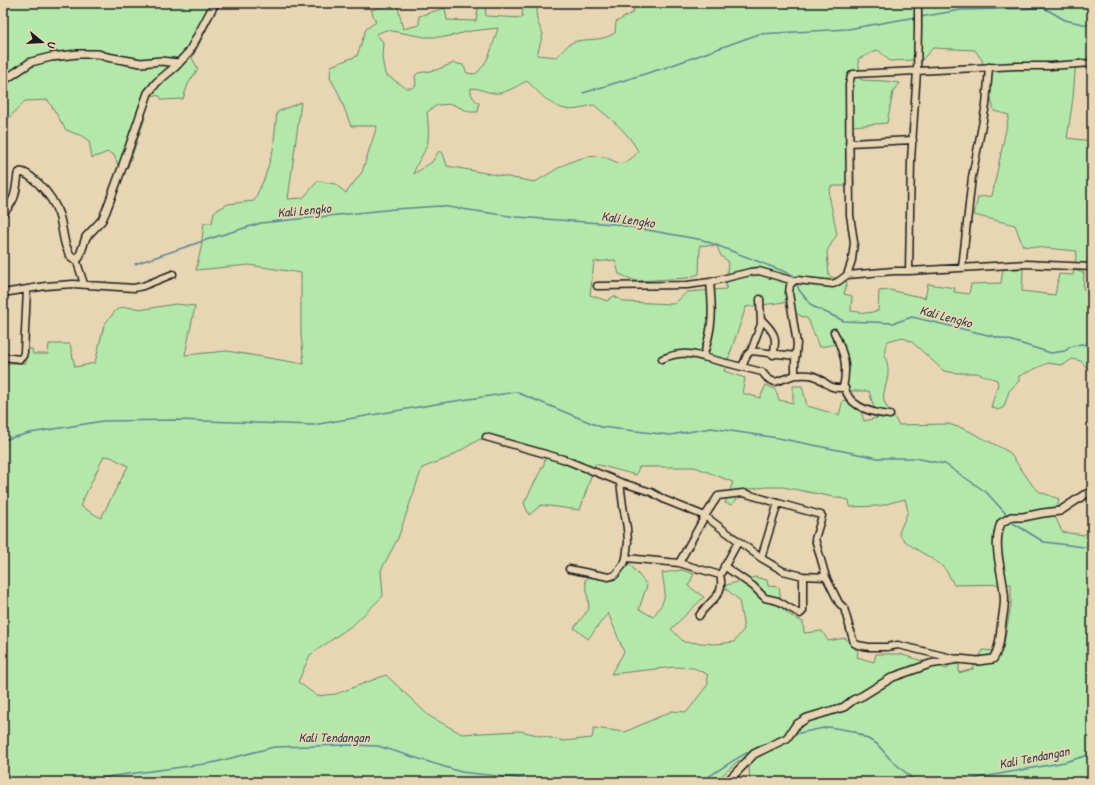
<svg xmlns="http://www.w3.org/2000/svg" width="1095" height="785" font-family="'Patrick Hand',sans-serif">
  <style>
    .green { fill: #b4e8aa; stroke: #688263; fill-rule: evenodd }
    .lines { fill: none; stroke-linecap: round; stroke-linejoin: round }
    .stream { stroke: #5b8595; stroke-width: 1.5 }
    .minor-casing { stroke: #1c1c1c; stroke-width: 9 }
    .tertiary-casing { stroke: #1c1c1c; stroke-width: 10 }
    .minor { stroke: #e7d5b3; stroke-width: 6 }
    .tertiary { stroke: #e7d5b3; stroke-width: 7 }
    .labels { text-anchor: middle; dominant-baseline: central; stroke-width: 3.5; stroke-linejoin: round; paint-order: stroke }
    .water-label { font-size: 13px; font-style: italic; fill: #36484e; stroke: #e7d5b3 }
  </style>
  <rect width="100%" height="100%" fill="#e7d5b3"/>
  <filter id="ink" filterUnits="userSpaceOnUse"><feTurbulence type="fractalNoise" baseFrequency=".025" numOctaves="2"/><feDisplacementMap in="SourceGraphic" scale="8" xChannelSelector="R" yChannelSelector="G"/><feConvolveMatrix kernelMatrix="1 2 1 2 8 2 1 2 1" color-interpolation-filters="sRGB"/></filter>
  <g filter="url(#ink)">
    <!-- green -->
    <path class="green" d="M3,3H220L192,58L198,69L188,84L183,99L162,100L160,96L145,94L140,109L146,115L128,167L118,165L114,155L108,152L92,158L89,141L82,136L66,130L48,100L25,101L5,122L3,127Z
      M397,3L403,29L419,25V16L445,8L447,20L476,21L479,3L485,4L486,16L522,18L523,3H539C534,17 537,21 543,34L537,55L557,57C561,53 566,46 571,43C585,37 599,43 615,33L616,22L634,12L632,3H931L967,4L968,3H1092V59L1076,60L1073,98L1067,138L1092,141V264L1075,263L1077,251L1023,246L1015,225L974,215L978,197L992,196L1009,115L994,111L982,60L975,50L933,48L919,63L912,60L890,61L878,50L858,59L861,80L885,81L900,83L893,92L887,123L853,126L854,186H831L829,195L837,234L827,251L829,276L847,282L844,294L852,296L851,311L867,313L878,311L879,291L889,290L925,298L928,284L955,288L954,292L969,294L971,284L1001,283L1003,269H1023L1022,291L1055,295L1059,274L1073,275L1074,270L1084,273L1083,289L1092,290V374L1081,361L1072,359L1065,364L1061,365L1048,363L1019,376V381L1009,391L1004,407L998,410L991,407L998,384L997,380L977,373H957L944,371L912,342L902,337L888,341C880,353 889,360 888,373C888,382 882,392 884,401C886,408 891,411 894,417C896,419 897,423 898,425L948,424L965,429L1009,452L1033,486L1040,492L1059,499L1055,516L1062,532L1084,535L1092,527V782H750L749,768L739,760L715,782H3V363H26L28,349H32L33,354H48L49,344H70L75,367L95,363L104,325L116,310L124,307L145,309L175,304L195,306L185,355L227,351L304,364L301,335V273L249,265L196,270L201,248L204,223H212L214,212L228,204L254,201L265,177L273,150L277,112L301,102L288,199L303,198L318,181L335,184L346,193L362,172L377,126H351L338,92L330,78L331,66L357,56L366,29L376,22L371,10ZM498,28C493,43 489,65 475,74L467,73L463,65L454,63L436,70L418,73L415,76L416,85L412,88H406L385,74L382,58L383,42L376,34L386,30L425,37H445L471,31ZM527,81C543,96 555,113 579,109C584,108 588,105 594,105C611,119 628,132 638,151C634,158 628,161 620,164C615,162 609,158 603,157C577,153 556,170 535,182L447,166L443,153L439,151L432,162L414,174C415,163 426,153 428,141C429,132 428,122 427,112L437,105L452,104L470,112H478L479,103C474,100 470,95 471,88C480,88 485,92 493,93C504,95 516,86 527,81ZM700,245L717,246L721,256L728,261L726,289L687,292L674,304L625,302L614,296L607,301L590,295L594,262L615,260L619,274L636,281L687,278L699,274ZM785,302L788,310L808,319L819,347L844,343L848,367L849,369L846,391H869L877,418L864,421L859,405L843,400L839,415L807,406L802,386H793V403L779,400L775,389L766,385L760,398L742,393L745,378L724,371L746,307ZM480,439L546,454L544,464L524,503L529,515L541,505L580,510L595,464L636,475L639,467H695L733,482L725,503L732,505L743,490L766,487H783L849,500L850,507L879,506L905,499L908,511L899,533C904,546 932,556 943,567C947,571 951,579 954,585L1011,584V605L1003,649L994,651L983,650L973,669L959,673V664H950L947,669L900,654H876L874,662L857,657L858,652L845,638L828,641L822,631L804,633L803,622C781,611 782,611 779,587L768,586L767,580L755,577L723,586L739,600L744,629L734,642L716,644L684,642L671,629L704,597L688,586L694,574L682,570L662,573C666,595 667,599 653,617L639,609L647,585L627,561L613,574L596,573L585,580L588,598L589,609L574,628L588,639L608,613L624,652L611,674L674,667L694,668L707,674L708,684L687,712L672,711L625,732L594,728L592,738L564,741L520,731L462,734L429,716L386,675L336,694L317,696L298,682L310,655L354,624L383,596L381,570L398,538L422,468L448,458ZM104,456L111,457L128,466L101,518L80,506Z"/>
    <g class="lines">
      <!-- stream -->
      <path class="stream" d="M3,5L12,3
        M920,17L961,10L1044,8L1065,20L1092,26
        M583,93L664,68L759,34L848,29L916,17
        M135,264L215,237L261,223L395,209L441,206L517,217L614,224L703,240L793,275L794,278
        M796,282L799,290L812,306L844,321L894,323L912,317L1009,340L1051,353L1065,351L1070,347L1081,344L1092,346
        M3,440L30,433L103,421L177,420L313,425L442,403L516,392L601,427L670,435L711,428L778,438L878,458H915L945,464L986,492L1008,516
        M1011,520L1013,523L1044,542L1092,548
        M794,734L829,727L853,731L877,744L890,759L914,780L917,782
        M83,782L113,776L212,763L274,747L348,745L378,746L461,772L525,779L584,782
        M701,782C726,765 753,746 783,737
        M956,782L1065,762L1092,754"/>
      <defs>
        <path id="minor" d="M849,143L913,140
          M76,259L84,284
          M962,268L972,177L986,105L989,67
          M909,271L1026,264L1092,267
          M847,275L852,260L854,242L850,215L849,85L851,76L853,74L917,71L918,29V3
          M710,282C713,313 713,327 703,357L742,367
          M597,286L687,285L710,282L750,272L759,271L794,281L797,280L833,284L839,281L847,275L894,271H909L911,160L917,71L1016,66H1050L1092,63
          M3,293L46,286L73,284L134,288L143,286L173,274
          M760,299L761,324L751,351L747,355L742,367L762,372L768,379L775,382L795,375V361L797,344L789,293L790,285L794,281
          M762,320C774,332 778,337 773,355
          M751,351L796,356
          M3,357L20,359L23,356L24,352L27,289
          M662,359C676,353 687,352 703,357
          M795,375C801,375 808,374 814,376C827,381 826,389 843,388C848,365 844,353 834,332
          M843,388H845C849,407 873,413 890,415
          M486,437L563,459L620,482L651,492L665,500L705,516L761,558L783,571L803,576L826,577L839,603L844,608L854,643L858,645L869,647H887L898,645L956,659
          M626,558L679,563L720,575L738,542
          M761,558L778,503L821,515L822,516L815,539L826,577
          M679,563L705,516L718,496L743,493L778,503
          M724,566L753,586L765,598L778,601L800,614L803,611V576
          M569,569L609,577L615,575L624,564L626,558L628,542L627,528L623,506L620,482
          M699,616C708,600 726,597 720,575"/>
        <path id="tertiary" d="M3,81L31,62L51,57L78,54H98L107,57L141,63L161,61L179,63
          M3,213C17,198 15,193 18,174L21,172C28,173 33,179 39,184C47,192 55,203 59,215C64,230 62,246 73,259L79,258L86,237L102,220L106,211L122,168L148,93L157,82L175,67L189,52L215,3
          M727,782L754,754L787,738L796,725L807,718L844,707L853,700L862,696L893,677L930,664L958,659L978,661L993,659C999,650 1000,639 1001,629C1002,618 1006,604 1004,593C1002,569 992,546 1001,523L1011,517H1023L1043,513L1060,511L1084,495L1092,492"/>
      </defs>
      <!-- minor casing -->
      <use href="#minor" class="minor-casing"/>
      <!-- tertiary casing -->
      <use href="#tertiary" class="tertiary-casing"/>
      <!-- minor -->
      <use href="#minor" class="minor"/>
      <!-- tertiary -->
      <use href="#tertiary" class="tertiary"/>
    </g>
  </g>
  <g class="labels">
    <!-- water labels -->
    <g class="water-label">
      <text transform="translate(304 210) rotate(-5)">Kali Lengko</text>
      <text transform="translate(628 219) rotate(8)">Kali Lengko</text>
      <text transform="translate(946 316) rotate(15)">Kali Lengko</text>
      <text x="334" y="737">Kali Tendangan</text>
      <text transform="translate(1034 757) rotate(-11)">Kali Tendangan</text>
    </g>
  </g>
  <!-- margin -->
  <rect width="1095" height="785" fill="none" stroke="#e7d5b3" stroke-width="16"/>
  <rect x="8" y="8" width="1079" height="769" fill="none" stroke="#1c1c1c" stroke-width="1.5" filter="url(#ink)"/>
  <!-- north arrow -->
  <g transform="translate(42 42) rotate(108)" stroke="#e7d5b3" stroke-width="3" paint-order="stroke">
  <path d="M0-3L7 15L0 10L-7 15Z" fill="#1c1c1c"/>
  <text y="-6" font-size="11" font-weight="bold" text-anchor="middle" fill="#1c1c1c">U</text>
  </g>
</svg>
